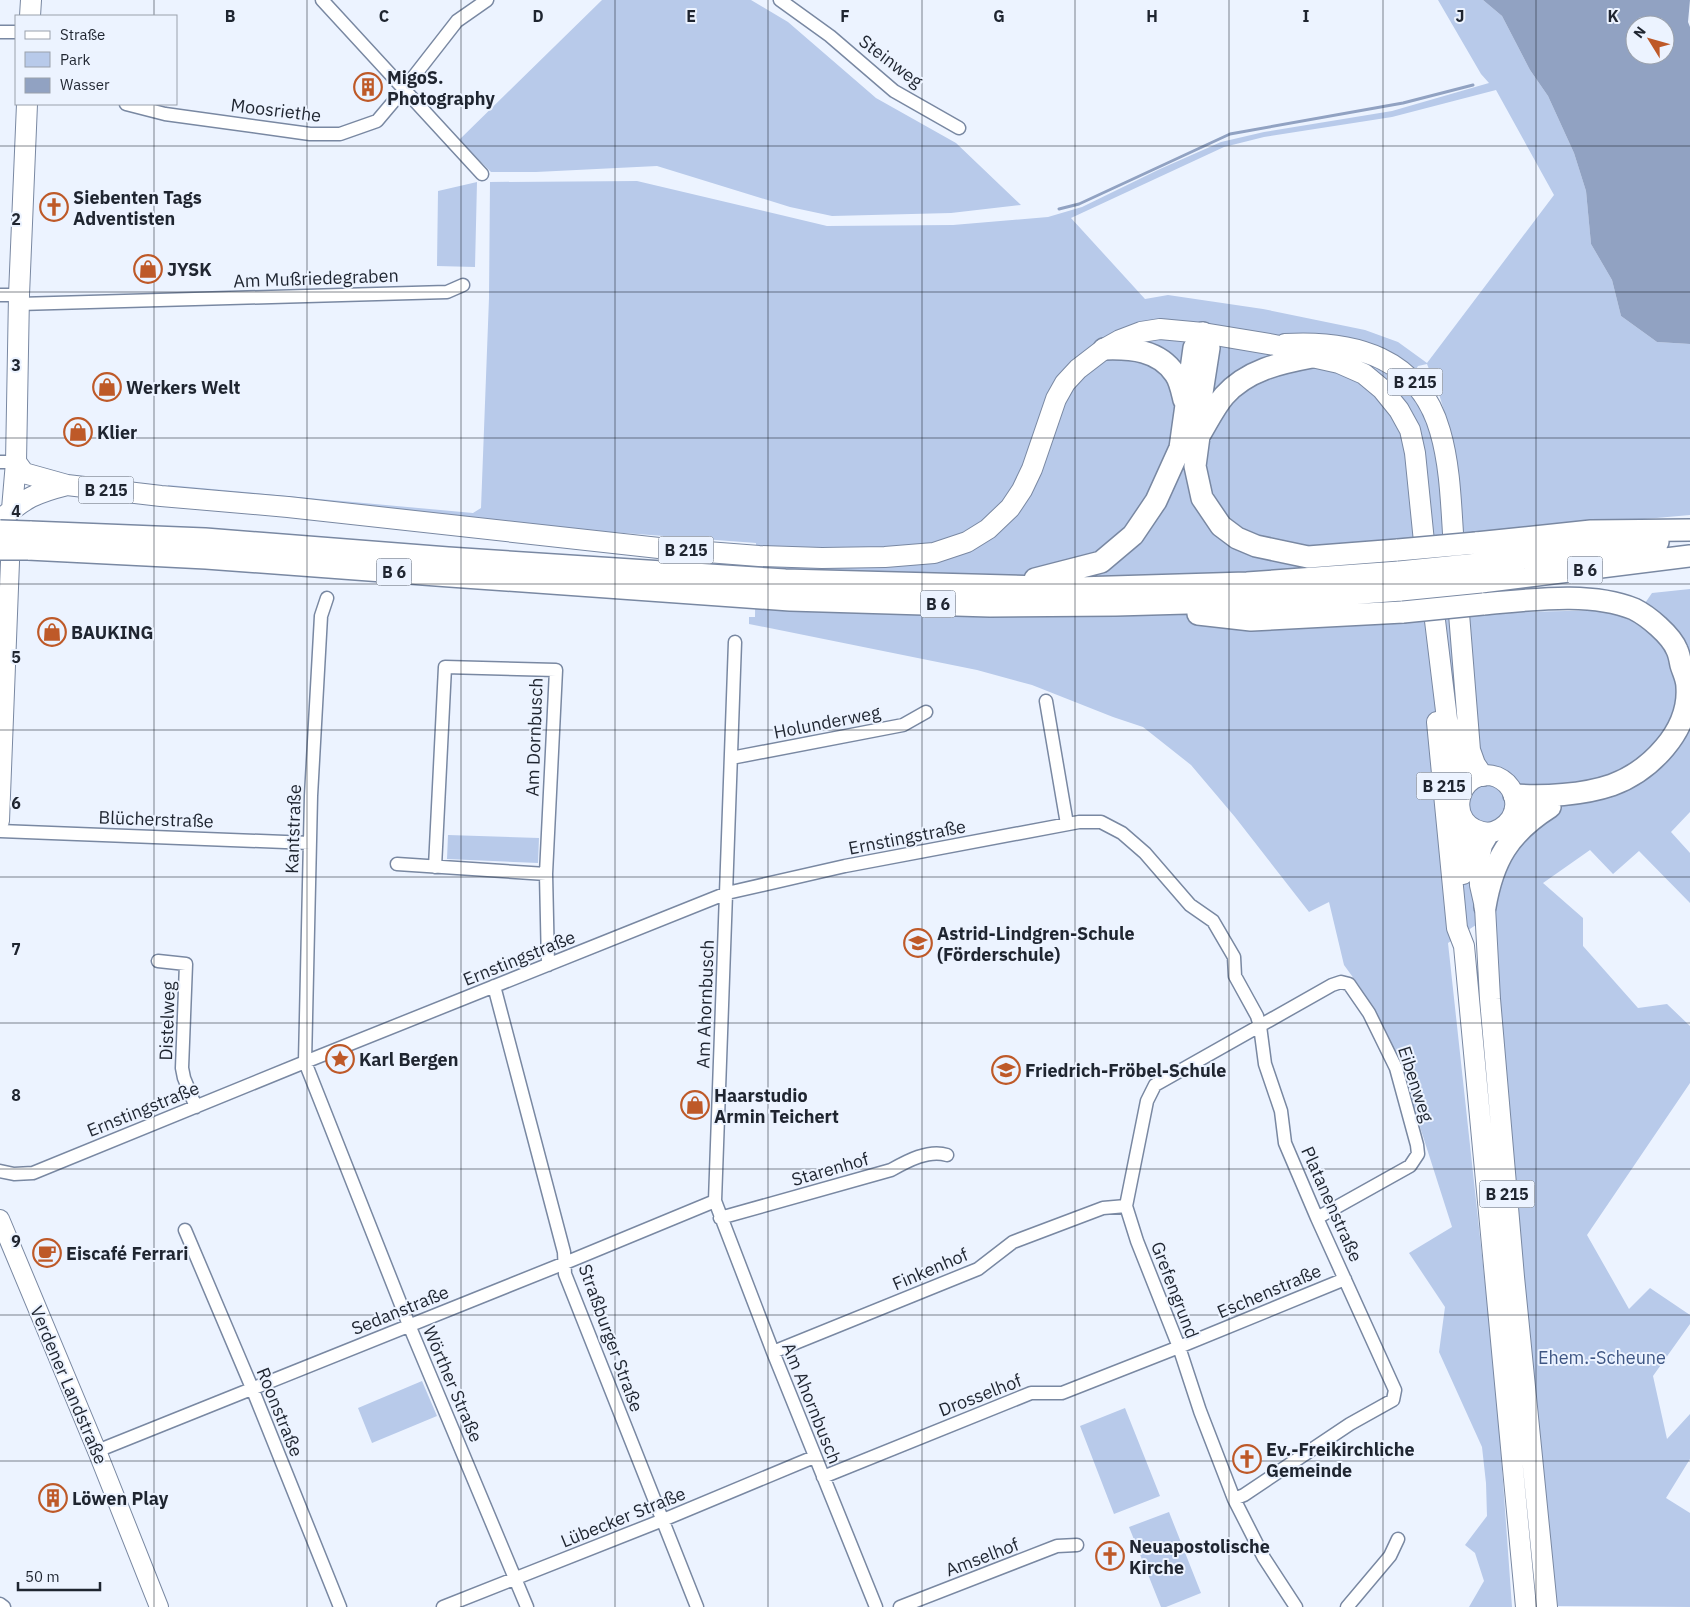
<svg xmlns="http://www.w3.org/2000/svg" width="1690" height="1607" font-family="'IBM Plex Sans',sans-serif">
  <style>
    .green { fill: #b8caea; fill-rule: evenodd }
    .water { fill: #91a2c2; fill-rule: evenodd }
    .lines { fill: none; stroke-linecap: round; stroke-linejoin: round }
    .stream { stroke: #91a2c2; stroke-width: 3 }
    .minor-casing { stroke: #7988a2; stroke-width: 15 }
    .secondary-casing { stroke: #7988a2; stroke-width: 20 }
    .primary-casing { stroke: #7988a2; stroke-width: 22 }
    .trunk-casing { stroke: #7988a2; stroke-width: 24 }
    .minor { stroke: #fff; stroke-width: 12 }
    .secondary { stroke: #fff; stroke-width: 18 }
    .primary { stroke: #fff; stroke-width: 20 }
    .trunk { stroke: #fff; stroke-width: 21 }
    .trunk-bridge-casing { stroke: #7988a2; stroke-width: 24; stroke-linecap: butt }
    .trunk-bridge { stroke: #fff; stroke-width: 21 }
    .grid { fill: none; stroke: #1f2530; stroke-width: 1; stroke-opacity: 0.55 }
    .labels { text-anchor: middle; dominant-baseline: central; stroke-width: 4; stroke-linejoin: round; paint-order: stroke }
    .shield { fill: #ecf3ff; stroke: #5c636e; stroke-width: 1 }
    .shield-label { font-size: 16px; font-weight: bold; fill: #1f2530 }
    .street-label { font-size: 18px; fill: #1f2530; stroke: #ecf3ff }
    .poi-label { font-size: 18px; font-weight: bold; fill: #1f2530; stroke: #ecf3ff; text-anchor: start }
    .park-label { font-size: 18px; fill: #3e5684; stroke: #ecf3ff }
    .grid-label { font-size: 16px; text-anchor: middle; font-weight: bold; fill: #1f2530; stroke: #ecf3ff; stroke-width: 4; stroke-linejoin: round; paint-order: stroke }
  </style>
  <rect width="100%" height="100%" fill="#ecf3ff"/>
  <!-- green -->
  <path class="green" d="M602,0H751L788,22L876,98L956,143L1021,205L951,213L832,216L790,207L657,166L536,172H491L459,140Z
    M1438,0H1483L1502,16L1530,70L1548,96L1574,153L1586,191L1591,244L1612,280L1621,316L1657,342L1690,344V515L1397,541L1403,621L1485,613L1607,610L1634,619L1652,593L1690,589V812L1671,832L1690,853V903L1639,851L1613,874L1590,850L1543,883L1583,918V946L1638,1008L1667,1004L1690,1026V1083L1587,1235L1629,1309L1650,1288L1690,1315V1324L1653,1376L1667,1439L1690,1414V1459L1666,1498L1690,1513V1607L1556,1606L1522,1257L1493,914L1448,943L1496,1384L1512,1607H1469L1484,1581L1475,1553L1465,1545L1487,1516L1486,1483L1482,1447L1439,1352L1445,1307L1409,1253L1452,1227L1397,1055L1360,987L1344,965L1329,902L1309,912L1235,817L1191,765L1143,727L1113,717L1032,685L977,670L749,624V617H755L756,543L478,522L168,491V485L473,513L481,508L489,298L490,182L637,181L827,226L953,225L1048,217L1082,207L1160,169L1221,142L1264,132L1392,111L1489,83L1481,74ZM1496,90L1554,195L1427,363L1398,342L1365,330L1263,309L1168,295L1145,299L1071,218L1224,147L1264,137L1392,117ZM1427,364L1439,394L1448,424L1415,371L1418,366Z
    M477,182L475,267L437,266L438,191Z
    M448,835L539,838L538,863L447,859Z
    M422,1381L437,1416L372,1443L358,1408Z
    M1125,1408L1160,1496L1114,1514L1080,1426Z
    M1169,1512L1201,1593L1166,1607H1161L1129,1527Z"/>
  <!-- water -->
  <path class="water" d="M1483,0H1690L1688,22L1690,27V344L1657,342L1621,316L1612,280L1591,244L1586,191L1574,153L1548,96L1530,70L1502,16ZM1635,25H1665V55H1635Z"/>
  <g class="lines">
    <!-- stream -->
    <path class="stream" d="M1059,209L1079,204L1230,134L1403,103L1473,85"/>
    <defs>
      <path id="minor" d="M322,0L482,174
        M780,0L830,36L894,91L959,128
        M0,32H16
        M126,104L165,114L310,134H340L377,121L404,89L457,21L487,0
        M0,295H19
        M19,304L447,292L463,285
        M0,462H16
        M327,598L321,616L311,796L305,1062L409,1325L527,1607
        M735,642L715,1201L773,1352L876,1607
        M1046,701L1067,824
        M731,758L903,725L926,712
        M0,831L310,843
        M397,864L546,874
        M435,867L445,667L556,670L546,874L548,965
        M158,961L186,964L182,1068L184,1078L196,1107
        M494,986L564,1252L565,1274L697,1607
        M0,1171L14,1174L33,1173L305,1062L727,893L845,866L1079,822H1101L1122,833L1145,853L1190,905L1213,921L1234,957L1235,976L1257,1016L1260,1026L1265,1064L1281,1111L1285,1143L1317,1218L1395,1390L1393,1400L1350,1424L1244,1495L1234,1499
        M720,1218L891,1170C907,1161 929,1149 947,1155
        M185,1230L252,1388L340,1607
        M773,1352L978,1269L1013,1242L1103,1208L1126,1206
        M97,1451L565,1263L715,1201
        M823,1477L1031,1393H1062L1179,1347L1345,1279
        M0,1604L4,1607
        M443,1607L663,1520L814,1457
        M900,1607L1057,1546L1077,1545
        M1296,1607L1264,1558L1234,1499L1200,1411L1179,1347L1137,1241L1126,1206L1147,1101L1155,1085L1332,985L1341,982L1349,984L1369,1013L1396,1068L1417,1145L1418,1154L1410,1166L1317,1218
        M1347,1607L1390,1556L1398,1539"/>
      <path id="secondary" d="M0,821L11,536
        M0,1219L97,1451L159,1607"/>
      <path id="primary" d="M30,16L31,0
        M1285,344C1354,340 1419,357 1440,431C1452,472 1451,518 1455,560
        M16,462L24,473L67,485L161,496L288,507L668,549L759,556L822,558L885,557L934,553L967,542L988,529L1010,508L1022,490L1032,469L1056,399L1065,383L1078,369L1104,349L1120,340L1141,332L1160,329L1203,333L1275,345L1312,357L1339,363L1364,374L1382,389L1399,410L1410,430L1415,453L1428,581L1432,596L1447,719L1451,737L1466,784
        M12,509L16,462L19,295L27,104
        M0,520C25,498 35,493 67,485
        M1457,589L1470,750L1475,764L1483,776
        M1437,722L1457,928L1464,946L1526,1607
        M1489,833C1440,829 1458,763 1497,777C1504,780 1510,786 1513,793C1521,813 1507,829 1489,833L1482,845L1479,859L1480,885L1485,907L1490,999L1514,1277L1547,1607
        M1463,874L1462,862L1466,824"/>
      <path id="trunk" d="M1203,333L1209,348L1199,412V436L1195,466L1202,498L1221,526L1237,538L1256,546L1308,557L1398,550
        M1104,349C1131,348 1159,350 1175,374C1180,381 1182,392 1184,400
        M1199,436C1207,423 1214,408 1224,396C1247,370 1280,363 1312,357
        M30,532L205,539L448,558L785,580L1078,588L1247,583L1399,572
        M1476,543L1591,531L1690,530
        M28,549L206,558L450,576L790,600L990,606L1116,605L1258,601L1401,590
        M1478,564L1658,542
        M1035,579L1101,562L1133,535L1156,501L1180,448L1194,348L1203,333
        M1481,582L1690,556
        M1483,604C1530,600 1590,591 1634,609C1648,616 1671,635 1677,650C1679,654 1680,660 1681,665C1683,672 1687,679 1687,687C1690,731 1650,771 1612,785C1583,795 1544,797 1514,795
        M1198,614L1251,620L1403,612
        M1515,812L1548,804
        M1485,907C1493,860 1509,833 1550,807"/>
    </defs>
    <!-- minor casing -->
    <use href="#minor" class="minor-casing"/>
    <!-- secondary casing -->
    <use href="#secondary" class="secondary-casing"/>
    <!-- primary casing -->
    <use href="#primary" class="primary-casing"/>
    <!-- trunk casing -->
    <use href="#trunk" class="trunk-casing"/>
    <!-- minor -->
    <use href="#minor" class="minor"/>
    <!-- secondary -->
    <use href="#secondary" class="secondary"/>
    <!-- primary -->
    <use href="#primary" class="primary"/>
    <!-- trunk -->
    <use href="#trunk" class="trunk"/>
    <defs>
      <path id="trunk-bridge" d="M0,531L30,532
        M0,549H28
        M1398,550L1476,543
        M1399,572L1478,564
        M1401,590L1481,582
        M1403,612L1483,604"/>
    </defs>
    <!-- trunk-bridge casing -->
    <use href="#trunk-bridge" class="trunk-bridge-casing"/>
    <!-- trunk-bridge -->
    <use href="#trunk-bridge" class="trunk-bridge"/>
  </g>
  <!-- grid -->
  <path class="grid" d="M154,0V16M307,0V1607M461,0V1607M615,0V1607M768,0V1607M922,0V1607M1075,0V1607M1229,0V1607M1383,0V1607M1536,0V1607M154,104V1607M0,146H1690M0,292H1690M0,438H1690M0,584H1690M0,730H1690M0,877H1690M0,1023H1690M0,1169H1690M0,1315H1690M0,1461H1690"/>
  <!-- icons -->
  <defs>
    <symbol id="building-ring" viewBox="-11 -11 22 22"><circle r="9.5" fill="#ecf3ff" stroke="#be5928" stroke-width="1.5"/><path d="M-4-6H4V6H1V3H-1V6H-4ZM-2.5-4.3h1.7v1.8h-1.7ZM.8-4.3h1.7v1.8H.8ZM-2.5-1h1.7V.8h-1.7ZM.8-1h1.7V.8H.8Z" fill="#be5928"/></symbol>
    <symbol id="church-ring" viewBox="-11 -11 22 22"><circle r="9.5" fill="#ecf3ff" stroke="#be5928" stroke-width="1.5"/><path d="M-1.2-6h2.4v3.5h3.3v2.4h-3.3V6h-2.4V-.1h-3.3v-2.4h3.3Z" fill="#be5928"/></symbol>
    <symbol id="shop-ring" viewBox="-11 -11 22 22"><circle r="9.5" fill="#ecf3ff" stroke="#be5928" stroke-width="1.5"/><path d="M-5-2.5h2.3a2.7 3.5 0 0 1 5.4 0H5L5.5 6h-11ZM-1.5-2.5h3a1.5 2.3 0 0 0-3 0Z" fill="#be5928"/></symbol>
    <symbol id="school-ring" viewBox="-11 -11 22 22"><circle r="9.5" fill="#ecf3ff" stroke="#be5928" stroke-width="1.5"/><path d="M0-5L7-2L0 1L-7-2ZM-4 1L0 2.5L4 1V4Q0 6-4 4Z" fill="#be5928"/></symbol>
    <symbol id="sight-ring" viewBox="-11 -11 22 22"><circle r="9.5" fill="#ecf3ff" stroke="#be5928" stroke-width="1.5"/><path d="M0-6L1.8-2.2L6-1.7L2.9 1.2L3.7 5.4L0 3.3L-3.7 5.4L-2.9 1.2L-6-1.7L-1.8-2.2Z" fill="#be5928"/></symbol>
    <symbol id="cafe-ring" viewBox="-11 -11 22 22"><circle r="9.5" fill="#ecf3ff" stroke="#be5928" stroke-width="1.5"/><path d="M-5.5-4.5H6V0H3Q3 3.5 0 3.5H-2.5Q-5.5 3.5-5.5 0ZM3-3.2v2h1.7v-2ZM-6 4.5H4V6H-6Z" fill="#be5928"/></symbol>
  </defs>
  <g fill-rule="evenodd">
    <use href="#building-ring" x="352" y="71" width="32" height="32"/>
    <use href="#church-ring" x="38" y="191" width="32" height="32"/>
    <use href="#shop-ring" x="132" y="253" width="32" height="32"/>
    <use href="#shop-ring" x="91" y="371" width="32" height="32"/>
    <use href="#shop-ring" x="62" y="416" width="32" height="32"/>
    <use href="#shop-ring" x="36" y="616" width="32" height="32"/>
    <use href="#school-ring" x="902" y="927" width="32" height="32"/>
    <use href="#sight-ring" x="324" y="1043" width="32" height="32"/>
    <use href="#school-ring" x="990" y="1054" width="32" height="32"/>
    <use href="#shop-ring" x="679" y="1089" width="32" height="32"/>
    <use href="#cafe-ring" x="31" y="1237" width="32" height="32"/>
    <use href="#church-ring" x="1231" y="1443" width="32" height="32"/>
    <use href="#building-ring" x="37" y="1482" width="32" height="32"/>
    <use href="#church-ring" x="1094" y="1540" width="32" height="32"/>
  </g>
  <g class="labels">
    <!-- shield labels -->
    <g class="shield">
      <rect x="1387.5" y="368.5" width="55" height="27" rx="4"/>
      <rect x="78.5" y="476.5" width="55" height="27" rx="4"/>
      <rect x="658.5" y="536.5" width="55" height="27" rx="4"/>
      <rect x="1567.5" y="556.5" width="35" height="27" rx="4"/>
      <rect x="376.5" y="558.5" width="35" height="27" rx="4"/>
      <rect x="920.5" y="590.5" width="35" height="27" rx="4"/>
      <rect x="1416.5" y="772.5" width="55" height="27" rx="4"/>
      <rect x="1479.5" y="1180.5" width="55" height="27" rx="4"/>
    </g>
    <g class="shield-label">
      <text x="1415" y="382">B 215</text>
      <text x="106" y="490">B 215</text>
      <text x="686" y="550">B 215</text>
      <text x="1585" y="570">B 6</text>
      <text x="394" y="572">B 6</text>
      <text x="938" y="604">B 6</text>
      <text x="1444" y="786">B 215</text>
      <text x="1507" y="1194">B 215</text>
    </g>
    <!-- street labels -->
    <g class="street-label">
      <text transform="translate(891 61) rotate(37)">Steinweg</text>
      <text transform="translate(276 110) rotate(7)">Moosriethe</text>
      <text transform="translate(316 278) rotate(-2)">Am Mußriedegraben</text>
      <text transform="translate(827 722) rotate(-11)">Holunderweg</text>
      <text transform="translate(534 737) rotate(-88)">Am Dornbusch</text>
      <text transform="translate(156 819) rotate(2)">Blücherstraße</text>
      <text transform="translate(293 829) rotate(-88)">Kantstraße</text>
      <text transform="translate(907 837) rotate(-11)">Ernstingstraße</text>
      <text transform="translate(519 958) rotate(-22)">Ernstingstraße</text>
      <text transform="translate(705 1004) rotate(-88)">Am Ahornbusch</text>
      <text transform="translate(167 1021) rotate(-88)">Distelweg</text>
      <text transform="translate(1416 1084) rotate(72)">Eibenweg</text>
      <text transform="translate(143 1109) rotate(-22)">Ernstingstraße</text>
      <text transform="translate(830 1169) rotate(-16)">Starenhof</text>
      <text transform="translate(1332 1204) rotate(66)">Platanenstraße</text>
      <text transform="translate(930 1269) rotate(-23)">Finkenhof</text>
      <text transform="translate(1175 1290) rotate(69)">Grefengrund</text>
      <text transform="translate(1269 1291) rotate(-23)">Eschenstraße</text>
      <text transform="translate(400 1310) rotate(-22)">Sedanstraße</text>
      <text transform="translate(611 1338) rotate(70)">Straßburger Straße</text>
      <text transform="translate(453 1384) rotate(67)">Wörther Straße</text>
      <text transform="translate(69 1385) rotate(67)">Verdener Landstraße</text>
      <text transform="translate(980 1395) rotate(-21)">Drosselhof</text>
      <text transform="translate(812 1403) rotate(68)">Am Ahornbusch</text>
      <text transform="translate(280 1412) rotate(68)">Roonstraße</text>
      <text transform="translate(623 1517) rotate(-22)">Lübecker Straße</text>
      <text transform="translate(982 1557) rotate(-21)">Amselhof</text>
    </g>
    <!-- poi labels -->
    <g class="poi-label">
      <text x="387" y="77">MigoS.<tspan x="387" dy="21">Photography</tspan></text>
      <text x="73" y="197">Siebenten Tags<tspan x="73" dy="21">Adventisten</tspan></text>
      <text x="167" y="269">JYSK</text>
      <text x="126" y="387">Werkers Welt</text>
      <text x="97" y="432">Klier</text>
      <text x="71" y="632">BAUKING</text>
      <text x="937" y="933">Astrid-Lindgren-Schule<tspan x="937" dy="21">(Förderschule)</tspan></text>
      <text x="359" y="1059">Karl Bergen</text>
      <text x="1025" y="1070">Friedrich-Fröbel-Schule</text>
      <text x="714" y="1095">Haarstudio<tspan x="714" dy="21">Armin Teichert</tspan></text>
      <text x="66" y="1253">Eiscafé Ferrari</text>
      <text x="1266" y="1449">Ev.-Freikirchliche<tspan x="1266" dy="21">Gemeinde</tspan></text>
      <text x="72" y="1498">Löwen Play</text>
      <text x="1129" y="1546">Neuapostolische<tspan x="1129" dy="21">Kirche</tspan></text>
    </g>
    <!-- park labels -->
    <g class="park-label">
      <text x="1602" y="1357">Ehem.-Scheune</text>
    </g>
  </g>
  <g class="grid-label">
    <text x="230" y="22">B</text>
    <text x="384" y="22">C</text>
    <text x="538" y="22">D</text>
    <text x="691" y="22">E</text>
    <text x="845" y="22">F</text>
    <text x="999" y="22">G</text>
    <text x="1152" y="22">H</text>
    <text x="1306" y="22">I</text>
    <text x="1460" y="22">J</text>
    <text x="1613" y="22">K</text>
    <text x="16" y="225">2</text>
    <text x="16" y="371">3</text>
    <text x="16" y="517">4</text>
    <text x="16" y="663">5</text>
    <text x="16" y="809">6</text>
    <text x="16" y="955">7</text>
    <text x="16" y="1101">8</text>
    <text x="16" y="1247">9</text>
  </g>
  <!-- legend -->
  <rect x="15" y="15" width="162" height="90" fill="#ecf3ff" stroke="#9aa1ac"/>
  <rect x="25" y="31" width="25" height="8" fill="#ffffff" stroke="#9aa1ac"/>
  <text x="60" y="40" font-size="15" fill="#1f2530">Straße</text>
  <rect x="25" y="52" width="25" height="15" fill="#b8caea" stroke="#9aa1ac"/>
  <text x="60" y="65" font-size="15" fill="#1f2530">Park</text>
  <rect x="25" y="78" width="25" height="15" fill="#91a2c2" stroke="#9aa1ac"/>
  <text x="60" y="90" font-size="15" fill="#1f2530">Wasser</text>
  <!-- north arrow -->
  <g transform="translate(1650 40) rotate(307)"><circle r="24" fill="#ecf3ff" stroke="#9aa1ac"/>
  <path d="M0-4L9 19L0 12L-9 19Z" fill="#be5928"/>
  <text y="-8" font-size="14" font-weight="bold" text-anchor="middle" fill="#1f2530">N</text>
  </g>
  <!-- scale -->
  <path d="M18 1582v8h82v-8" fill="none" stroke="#1f2530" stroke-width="2.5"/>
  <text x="25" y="1582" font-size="15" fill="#1f2530" stroke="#ecf3ff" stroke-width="4" paint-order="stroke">50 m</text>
</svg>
